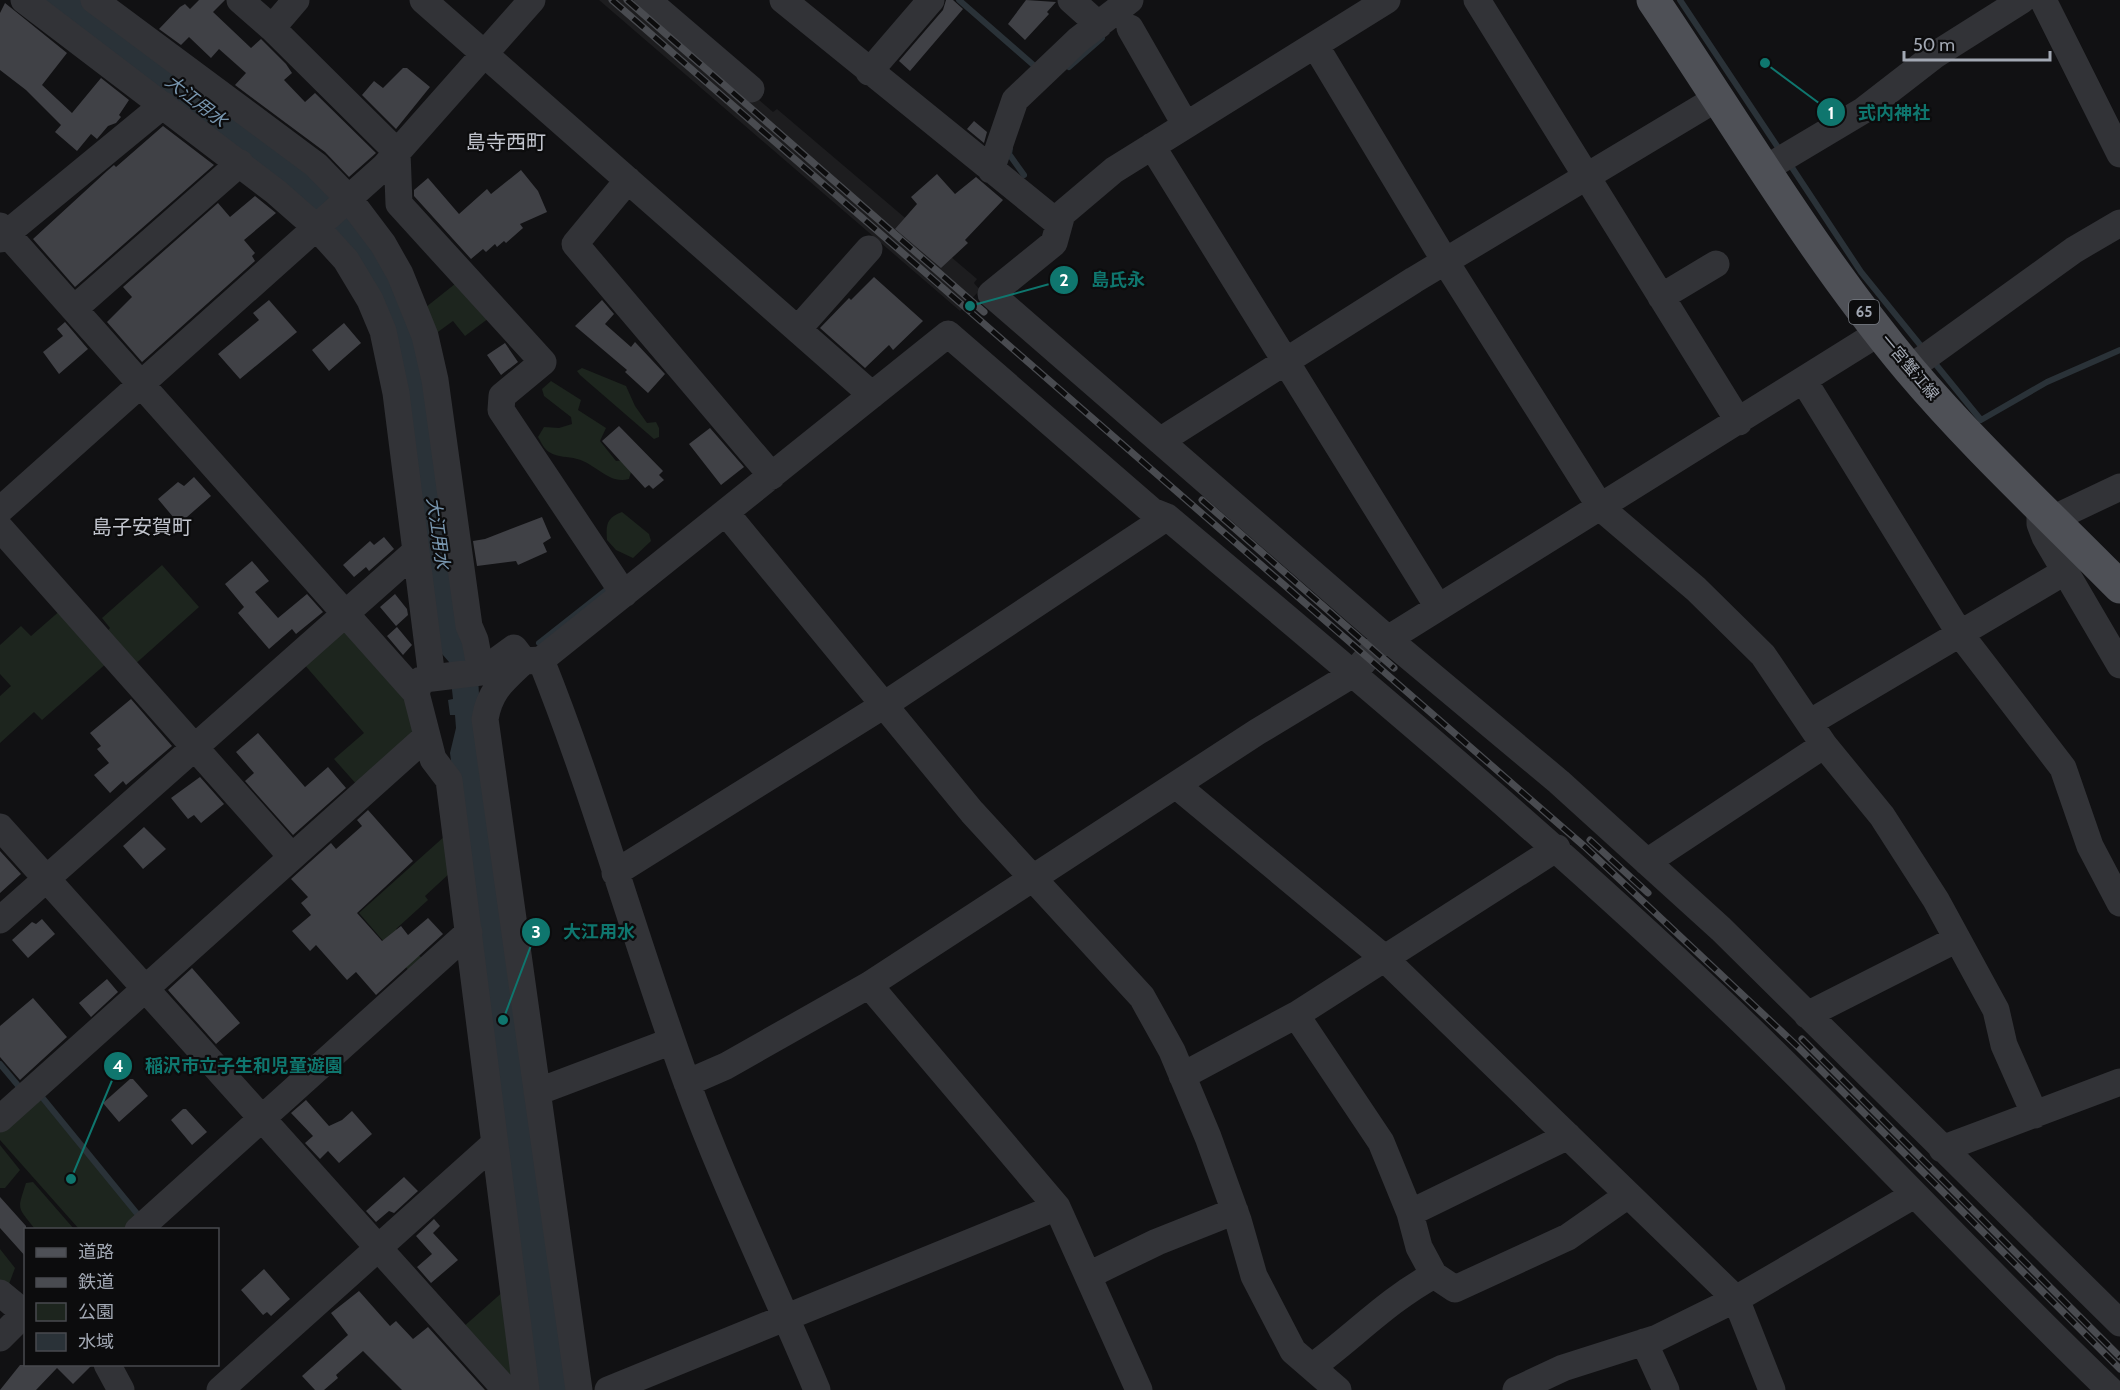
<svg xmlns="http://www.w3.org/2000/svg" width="2120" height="1390" font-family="Cabin,'Noto Sans JP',sans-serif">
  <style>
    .built { fill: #1d1d1f }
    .green { fill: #1d251e }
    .water { fill: #2a3238 }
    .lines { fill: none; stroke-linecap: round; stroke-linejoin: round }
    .stream { stroke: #2a3238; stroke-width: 6 }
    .building { fill: #404146 }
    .minor { stroke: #323337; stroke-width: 27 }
    .major { stroke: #4e5056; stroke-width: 33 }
    .rail-casing { stroke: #494b50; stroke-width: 7 }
    .rail { stroke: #0c0c0d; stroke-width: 4.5; stroke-dasharray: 14; stroke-linecap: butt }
    .labels { text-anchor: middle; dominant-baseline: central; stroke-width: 4.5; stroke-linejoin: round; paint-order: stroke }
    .shield { fill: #0c0c0d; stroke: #757981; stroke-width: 1.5 }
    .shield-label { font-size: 15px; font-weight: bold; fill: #a2a8b3 }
    .street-label { font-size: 16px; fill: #a2a8b3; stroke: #0c0c0d }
    .water-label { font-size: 18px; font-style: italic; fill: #7896af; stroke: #0c0c0d }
    .quarter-label { font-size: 20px; fill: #c3c6cf; stroke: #0c0c0d }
    .leader { fill: none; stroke: #0f766e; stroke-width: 2 }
    .callout-dot { fill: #0f766e; stroke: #0c0c0d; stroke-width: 2 }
    .mark-label { font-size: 18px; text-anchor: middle; font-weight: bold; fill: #fff }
    .callout-label { font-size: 18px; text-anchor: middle; font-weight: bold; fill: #0f766e; stroke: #0c0c0d; stroke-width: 4.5; stroke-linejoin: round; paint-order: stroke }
  </style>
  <rect width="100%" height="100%" fill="#111113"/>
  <!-- built -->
  <path class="built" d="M599,0H643L773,112L777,109L977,279L974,283L980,290L960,311Z"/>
  <!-- green -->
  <path class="green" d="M460,280L493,315L465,336L453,321L431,337L421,311Z
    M582,368L626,386L635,406L647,423L656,422L659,428V437L654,439L580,375L577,371Z
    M551,381L581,400L578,410L606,428L600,441L616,461L626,460L631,472L629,479C609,485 595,463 577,459C567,456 559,458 549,452C544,449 541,442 538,437L544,427L559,428L572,424L571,417L544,396L542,389Z
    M622,512L649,534L651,541L633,558L616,550L607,540C606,525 606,518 622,512Z
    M162,565L199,607L133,666L105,634L110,628L102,618Z
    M62,609L108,662L42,720L34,712L0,743V696L11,686L0,674V645L21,626L31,636Z
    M340,631L350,632L413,704L418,735L358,786L334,759L364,733L303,663Z
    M446,835L450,873L425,896L428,900L396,929L424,961L411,973L359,913Z
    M38,1097L139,1218L126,1229H79L0,1140V1131Z
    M0,1145L20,1170L5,1188H0Z
    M33,1182L74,1229H35C17,1206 17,1211 26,1183Z
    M0,1249L15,1268L6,1292L0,1287Z
    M505,1290L518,1379L510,1383L462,1328Z"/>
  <!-- water -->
  <path class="water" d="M41,0H88L332,188L408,304L478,677L481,728L567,1390H535L450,753L456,728L455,715H450L448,700L453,699L449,662L436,647L368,279Z"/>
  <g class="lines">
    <!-- stream -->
    <path class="stream" d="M959,0L1038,69
      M1680,0L1781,152
      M1069,67L1102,38
      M1010,148L1009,154L1024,175
      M1789,163L1861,272L1925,351
      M1933,361L1981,420L2047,382L2120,350
      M539,643L610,587
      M0,1064L21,1089
      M41,1096L139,1216"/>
  </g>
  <!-- building -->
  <path class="building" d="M199,0H225L213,12L251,48L261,39L286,64L292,73L284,80L305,102L315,93L376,153L349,177L325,152L235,85L246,73L219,49L211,58L189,37L181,45L159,29L180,7L185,4L190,9Z
    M946,0H953L963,9L910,71L899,61L943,10Z
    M1026,0L1056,2L1047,12L1049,14L1025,40L1008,24Z
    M5,3L67,53L42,85L72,113L101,78L129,100L119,115L121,117L116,123L108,126L97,139L91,134L77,151L55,132L61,125L26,90L0,70V13Z
    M403,68H407L430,87L396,129L362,95L374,81L383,88Z
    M974,121L987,132L984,143L967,129Z
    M163,126L214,165L75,287L33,239L107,171L114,165L116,167Z
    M521,170L538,191L547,212L520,224L523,228L506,243L504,241L497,247L495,244L486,252L483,249L471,259L414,196V190L428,178L459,214L487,189L491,194Z
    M937,174L955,194L976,177L1003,200L965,240L968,243L941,268L895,229L917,204L911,197Z
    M255,196L276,213L244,240L255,253L252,256L255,261L142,362L107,322L132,297L123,287L218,203L230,217Z
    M874,277L923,321L893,350L889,345L865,368L820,328L849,298L851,300Z
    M269,300L297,332L240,379L218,354L259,320L253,313Z
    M602,300L614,314L605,324L631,347L635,342L665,374L648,393L625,372L627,370L575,326Z
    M65,322L88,349L59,374L43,352L63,336L57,329Z
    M344,323L361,343L329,371L312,350Z
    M505,343L518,362L501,375L487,355Z
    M619,426L663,471L659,475L664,480L653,489L649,485L645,488L602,441Z
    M710,428L744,467L721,485L689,444Z
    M194,477L211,496L179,524L158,499L178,482L184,486Z
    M542,517L551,538L543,543L547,552L518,565L516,561L477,566L473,541L485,539Z
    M384,537L394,549L369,571L366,567L354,577L343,565L370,541L374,545Z
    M252,561L269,581L255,592L278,618L307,594L323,612L296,634L292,629L269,649L238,613L244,607L225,584Z
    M395,594L407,609L408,615L396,626L380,607Z
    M397,627L412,645L403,655L387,636Z
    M131,699L172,746L126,785L123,781L110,793L94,775L109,763L97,749L101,746L90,733Z
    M258,733L305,787L328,767L346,788L293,835L245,781L254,773L236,752Z
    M200,777L224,804L201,823L194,815L188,819L171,798Z
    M368,810L413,861L357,913L382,941L401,926L408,935L428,918L443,934L376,995L356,972L347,980L316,945L310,951L292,931L311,915L301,903L308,897L291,879L331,843L336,849L362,826L357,820Z
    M144,827L166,849L143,869L123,846Z
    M0,851L21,874L0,893Z
    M42,919L55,934L28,958L12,940L32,922L36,924Z
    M192,968L240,1023L216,1044L168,990Z
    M107,979L118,992L91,1017L79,1003Z
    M33,998L67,1037L20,1080L0,1057V1026Z
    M130,1079H133L148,1096L119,1122L103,1103Z
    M306,1100L329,1126L342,1120L352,1111L372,1134L339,1163L328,1151L320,1159L305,1143L313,1136L291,1113Z
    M183,1109H186L207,1132L192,1145L171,1120Z
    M404,1177L418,1191L394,1213L389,1211L376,1222L366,1211Z
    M0,1197L26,1226V1257L0,1228Z
    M434,1219L440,1226L433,1233L458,1260L431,1283L417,1267L432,1254L416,1236Z
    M264,1269L290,1299L271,1316L267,1312L263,1315L241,1290Z
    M359,1291L390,1326L396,1321L413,1339L428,1327L485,1390H402L363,1351L336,1375L338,1378L324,1390H315L302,1376L348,1335L331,1313Z
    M20,1365H92L73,1384L57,1368L36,1390H0Z"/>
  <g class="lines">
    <!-- minor -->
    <path class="minor" d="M24,0L276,192L317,228L346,260L370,300L383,331L396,393L432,678L421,680L416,693L433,759L449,780L526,1390
      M94,0L316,165L349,199L383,244L400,274L425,336L435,380L469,626L475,640L481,672
      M240,0L272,28L397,152L399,204L543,362L502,396L501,410L624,594
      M423,0L872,395
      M647,0L751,89
      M783,0L1059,224
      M1071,0L1099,25
      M1387,0L1114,170L1062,214L1054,243L991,294L1388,639L1559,782L1721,929L2120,1323
      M1477,0L1739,422
      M2043,0L2120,154
      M272,28L296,0
      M1130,28L1185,124
      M1315,45L1445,261L1601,508L1696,589L1763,655L1824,745L1882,816L1936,900L1996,1010L2004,1045L2035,1115
      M869,72L931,0
      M1152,146L1438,607
      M1765,169L1864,110L1935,55L2022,0
      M991,170L1015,100L1078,40L1130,0
      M628,180L575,244L772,476
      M0,226L416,693
      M0,239L163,105
      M1661,297L1716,264
      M75,308L240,163
      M798,329L869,249
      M1909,369L2074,250L2120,223
      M1804,381L1960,634L2063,768L2090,846L2120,903
      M1160,441L1414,280L1719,97
      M2040,508V524L2045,537L2120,665
      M0,510L385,166L532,0
      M726,513L972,812L1142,997L1172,1051L1208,1137L1238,1220L1254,1276L1293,1351L1338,1390
      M2057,523L2063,514L2120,487
      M0,528L292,857
      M1388,639L1880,332
      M541,660C596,797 635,941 686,1080C724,1185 774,1287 817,1390
      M524,661C503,681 490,690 485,719L579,1390
      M432,678L481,672L514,648L524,661L541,660L948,334L1152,511L1167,517C1357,677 1547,835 1726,1006C1858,1131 1979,1265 2110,1390
      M1809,723L2066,571
      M1176,785L1383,957L1736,1299L1772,1390
      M0,827L506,1390
      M1647,862L1824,745
      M615,873L884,705L1167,517
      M0,920L416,551
      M869,985L1057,1207L1139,1390
      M1296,1015L1381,1142L1410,1213L1419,1247L1434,1275L1455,1289L1568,1237L1628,1195
      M1807,1015L1957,939
      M1182,1076L1296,1015L1557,848
      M687,1083L726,1066L869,985L1257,732L1353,674L1385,637
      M537,1092L672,1041
      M0,1119L427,736
      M1942,1149L2120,1082
      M1410,1213L1568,1136
      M138,1230L469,932
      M1089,1275L1157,1242L1235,1211
      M0,1293L23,1312
      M0,1338L26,1312
      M1644,1342L1666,1390
      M107,1364L121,1390
      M1312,1367C1353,1337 1389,1299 1434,1275
      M220,1390L494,1144
      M608,1390L1057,1207
      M1516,1390L1563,1368L1657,1338L1736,1299L1914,1195"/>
    <!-- major -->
    <path class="major" d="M1653,0C1736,123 1813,254 1909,369C1974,446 2049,515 2120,587"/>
    <defs>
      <path id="rail" d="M612,0L1584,846L1796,1045L2120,1369
        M627,0L984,312
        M1202,500L1394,668
        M1590,840L1648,893
        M1802,1039L2120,1357"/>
    </defs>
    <!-- rail casing -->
    <use href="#rail" class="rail-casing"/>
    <!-- rail -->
    <use href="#rail" class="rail"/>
  </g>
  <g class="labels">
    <!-- shield labels -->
    <rect class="shield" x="1849" y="300" width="30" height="24" rx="4.5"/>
    <g class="shield-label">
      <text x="1864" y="312">65</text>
    </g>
    <!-- street labels -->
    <g class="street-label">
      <text transform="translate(1910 367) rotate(50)">一宮蟹江線</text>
    </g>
    <!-- water labels -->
    <g class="water-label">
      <text transform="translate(196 101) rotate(38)">大江用水</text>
      <text transform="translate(438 533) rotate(82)">大江用水</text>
    </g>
    <!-- quarter labels -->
    <g class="quarter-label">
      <text x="506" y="142">島寺西町</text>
      <text x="142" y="527">島子安賀町</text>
    </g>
  </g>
  <!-- callouts -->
  <path class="leader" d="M1765 63L1831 112M970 306L1064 280M503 1020L536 932M71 1179L118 1066"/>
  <g class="callout-dot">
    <circle cx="1765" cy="63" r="6"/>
    <circle cx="970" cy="306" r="6"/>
    <circle cx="503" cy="1020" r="6"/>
    <circle cx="71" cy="1179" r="6"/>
    <circle cx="1831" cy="112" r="15"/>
    <circle cx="1064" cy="280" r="15"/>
    <circle cx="536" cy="932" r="15"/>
    <circle cx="118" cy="1066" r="15"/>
  </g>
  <g class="mark-label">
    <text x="1831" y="119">1</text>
    <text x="1064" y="286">2</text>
    <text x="536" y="938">3</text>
    <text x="118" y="1072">4</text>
  </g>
  <g class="callout-label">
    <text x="1894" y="119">式内神社</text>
    <text x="1118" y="286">島氏永</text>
    <text x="599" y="938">大江用水</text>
    <text x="244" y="1072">稲沢市立子生和児童遊園</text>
  </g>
  <!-- legend -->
  <rect x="24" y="1228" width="195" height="138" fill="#0c0c0d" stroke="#484a4f" stroke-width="1.5"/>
  <rect x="36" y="1248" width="30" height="9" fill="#4e5056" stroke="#484a4f" stroke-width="1.5"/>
  <text x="78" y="1258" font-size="18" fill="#a2a8b3">道路</text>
  <rect x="36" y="1278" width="30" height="9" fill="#494b50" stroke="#484a4f" stroke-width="1.5"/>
  <text x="78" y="1288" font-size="18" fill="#a2a8b3">鉄道</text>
  <rect x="36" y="1303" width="30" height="18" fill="#1d251e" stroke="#484a4f" stroke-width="1.5"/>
  <text x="78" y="1318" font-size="18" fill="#a2a8b3">公園</text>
  <rect x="36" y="1333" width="30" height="18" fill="#2a3238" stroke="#484a4f" stroke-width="1.5"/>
  <text x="78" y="1348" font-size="18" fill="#a2a8b3">水域</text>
  <!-- scale -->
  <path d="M1904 51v9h146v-9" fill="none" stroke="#a2a8b3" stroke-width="3"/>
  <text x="1913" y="51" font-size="18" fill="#a2a8b3" stroke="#0c0c0d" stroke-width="4.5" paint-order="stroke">50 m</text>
</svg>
